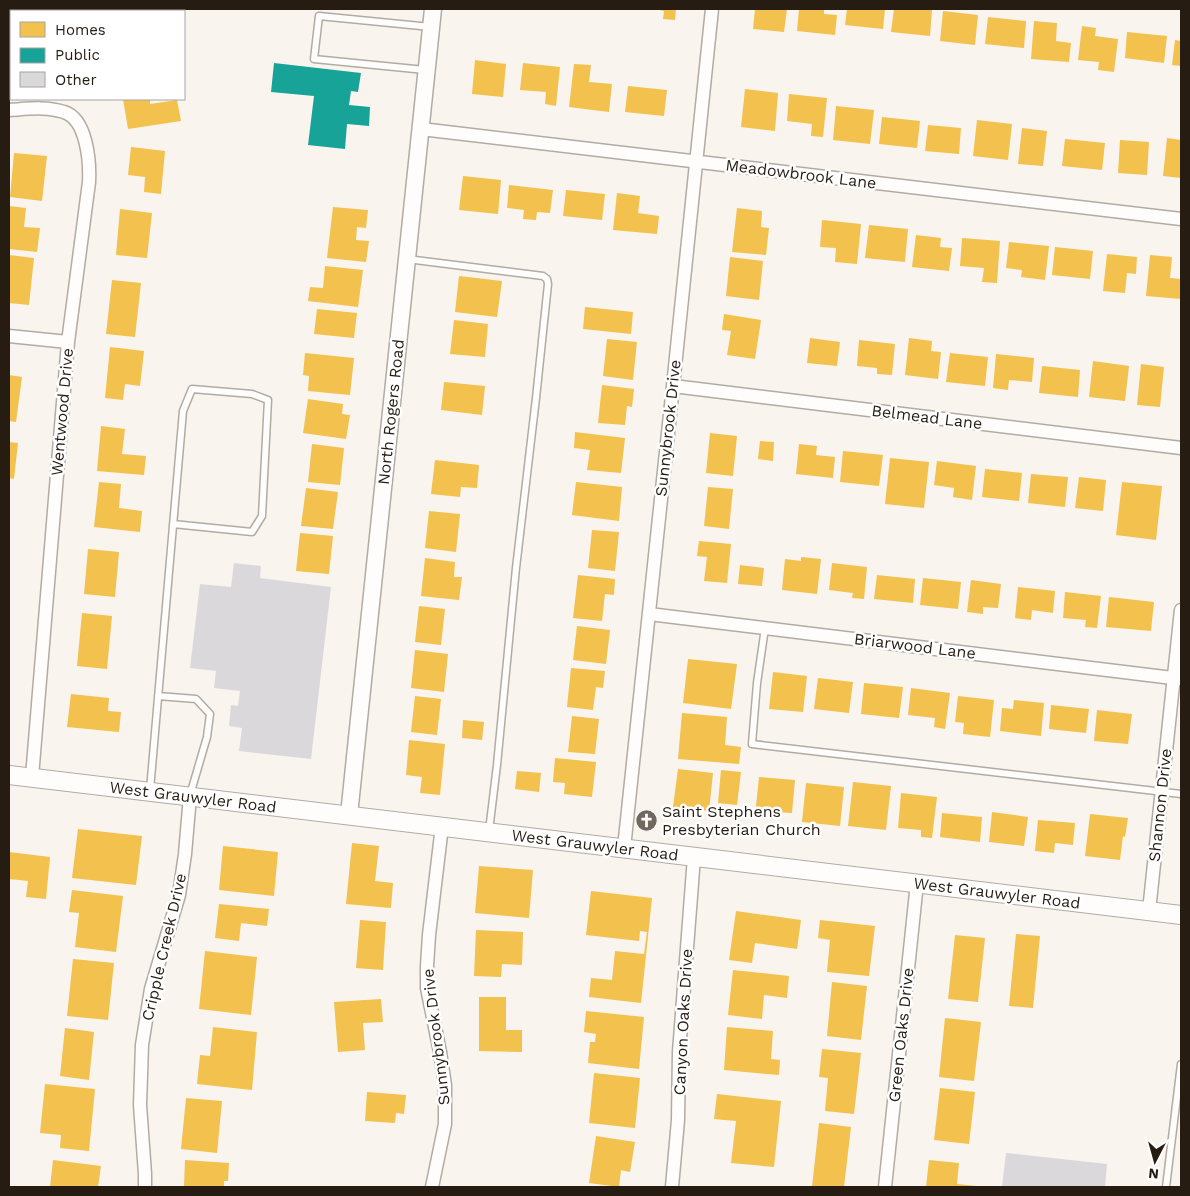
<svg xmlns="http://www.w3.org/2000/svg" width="1190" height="1196" font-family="'Work Sans',sans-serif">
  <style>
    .homes { fill: #f2c14e }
    .public { fill: #17a398 }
    .building { fill: #dbd8dc }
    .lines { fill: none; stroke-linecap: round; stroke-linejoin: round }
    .service-casing { stroke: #b2aba4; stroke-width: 9 }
    .minor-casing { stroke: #b2aba4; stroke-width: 15 }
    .tertiary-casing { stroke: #b2aba4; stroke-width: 19 }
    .secondary-casing { stroke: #b2aba4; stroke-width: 20 }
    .service { stroke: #fefdfc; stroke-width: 6 }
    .minor { stroke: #fefdfc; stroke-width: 12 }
    .tertiary { stroke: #fefdfc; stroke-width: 16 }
    .secondary { stroke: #fefdfc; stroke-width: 18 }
    .labels { text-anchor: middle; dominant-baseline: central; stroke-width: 5; stroke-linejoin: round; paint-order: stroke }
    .street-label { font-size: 16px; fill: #261c12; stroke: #fff }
    .poi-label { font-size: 16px; fill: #261c12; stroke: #fff; text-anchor: start }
  </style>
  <rect width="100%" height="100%" fill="#f9f4ee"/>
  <!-- homes -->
  <path class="homes" d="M659,9H676L675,20L663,19L664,11L659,10Z
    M755,9H787L784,32L753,29Z
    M799,9H824V14L837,15L835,35L797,31Z
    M847,9H885L883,29L845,25Z
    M894,9L932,10L930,36L891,32Z
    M943,11L978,15L975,45L940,41Z
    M988,17L1026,21L1024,48L985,44Z
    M1034,21L1057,23L1056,41L1071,43L1069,62L1031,59Z
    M1082,26L1096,28L1095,36L1118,39L1114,72L1098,70L1099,62L1078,60Z
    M1127,32L1167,36L1164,63L1125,58Z
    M1175,40L1181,41V66L1172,65Z
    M9,49H11V72H9Z
    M475,60L506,64L503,97L472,94Z
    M523,63L560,67L556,106L545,104L546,92L520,90Z
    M574,64L591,65L589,82L612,84L609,112L569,107Z
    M628,86L667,90L664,116L625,112Z
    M745,89L778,93L775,131L741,127Z
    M789,94L827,98L823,137L811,136L812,124L787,121Z
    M123,99H150V104L177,100L181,121L128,129Z
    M836,106L874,110L870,144L833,140Z
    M882,117L920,121L917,148L879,144Z
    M977,120L1012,124L1008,160L973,156Z
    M928,125L961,128L959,154L925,151Z
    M1022,128L1047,131L1043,166L1018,164Z
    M1167,138L1181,140V178L1163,176Z
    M1065,139L1105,143L1102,170L1062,166Z
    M1120,140L1149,142L1147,175L1118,173Z
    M131,147L165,151L161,194L144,192L145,177L128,175Z
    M14,153L47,156L42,201L10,197Z
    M463,176L501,180L498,214L459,210Z
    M509,185L553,190L550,213L537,212L536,220L523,219L524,210L507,208Z
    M566,190L605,194L602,220L563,216Z
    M617,193L640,196L638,213L659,216L657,234L613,230Z
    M9,206L26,208L24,227L40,228L37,252L9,249Z
    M333,207L368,210L366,228L357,227L356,240L369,241L366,262L327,258Z
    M737,208L762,211L761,227L769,228L766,255L732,252Z
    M120,209L152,213L147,258L116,255Z
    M822,220L861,224L857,264L835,262L836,248L820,247Z
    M869,225L908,229L905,262L865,258Z
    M916,235L941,238L940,247L952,248L949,271L912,267Z
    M962,238L1000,241L997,283L982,282L984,268L960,266Z
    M1009,242L1049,246L1045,280L1021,277L1022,270L1006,268Z
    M1055,247L1093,251L1090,279L1052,275Z
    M1107,254L1137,257L1136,274L1127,273L1125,293L1103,291Z
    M9,255L34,258L29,305L9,303Z
    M1150,255L1172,257L1170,278L1181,279V299L1146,296Z
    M730,257L763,261L759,300L726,296Z
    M325,266L363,270L358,307L308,301L310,287L323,288Z
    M459,276L502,281L497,317L455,312Z
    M112,280L141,283L135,337L106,334Z
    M585,307L633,312L631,334L583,329Z
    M317,309L357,313L354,338L314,334Z
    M724,314L761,320L755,359L727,355L731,331L722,330Z
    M454,320L488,324L485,357L450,354Z
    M810,338L840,342L837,366L807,363Z
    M909,338L932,341L931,351L941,352L938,379L905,375Z
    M607,339L637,342L633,380L603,376Z
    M859,340L895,344L892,375L877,374V368L857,366Z
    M110,347L144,351L140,386L125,384L123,400L105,398Z
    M305,353L354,358L350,395L308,391L309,376L303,375Z
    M950,353L988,357L985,386L946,382Z
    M996,354L1034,358L1032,382L1009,380L1008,390L993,388Z
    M1093,361L1129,366L1125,401L1089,397Z
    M1141,364L1164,367L1160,407L1137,405Z
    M1042,366L1080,370L1078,397L1039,393Z
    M9,375L22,377L16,422L9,421Z
    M444,382L485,386L482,415L441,410Z
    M602,385L634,389L632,407L627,406L625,425L598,423Z
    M308,399L343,404L342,414L350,415L346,439L303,433Z
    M101,426L125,429L122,454L146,456L144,475L97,471Z
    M575,432L625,438L621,473L587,470L590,450L574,448Z
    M710,433L737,436L733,476L706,473Z
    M760,441L774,442L773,461L758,459Z
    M9,442L18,443L14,479L9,478Z
    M312,444L344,448L340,485L308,482Z
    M799,444L817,446L816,455L835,457L833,478L796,474Z
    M843,451L883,455L879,486L840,482Z
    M890,458L929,462L924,508L885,504Z
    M435,460L479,465L477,488L461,487L460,497L431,494Z
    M937,461L976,466L972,500L953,497L954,488L934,485Z
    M985,469L1022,473L1019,501L982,497Z
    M1031,474L1068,477L1065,507L1028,503Z
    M1079,477L1106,480L1103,511L1075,508Z
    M99,482L121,484L119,508L142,511L140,532L94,527Z
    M576,482L622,487L619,521L572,515Z
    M1122,482L1162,486L1156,540L1116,535Z
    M708,487L733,489L729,529L704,526Z
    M306,488L338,492L333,529L301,526Z
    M429,511L460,514L456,552L425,548Z
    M592,530L619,532L615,571L588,568Z
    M300,533L333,536L329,574L296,571Z
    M699,541L731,544L727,583L704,581L707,557L697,556Z
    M88,549L119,552L115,597L84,594Z
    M801,557L821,559L817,594L782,590L785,559L801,561Z
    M425,558L455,562L454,577H462L459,600L421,596Z
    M832,563L867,567L864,599L852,598L853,593L829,590Z
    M740,565L764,568L762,586L738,584Z
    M578,575L615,579L614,595L605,594L602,621L573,618Z
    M877,575L915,579L913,603L874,599Z
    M923,578L961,582L958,609L920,605Z
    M971,580L1001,584L998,608L983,607V614L967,612Z
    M1018,587L1055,591L1053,613L1032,610L1031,620L1015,618Z
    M1065,592L1101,596L1097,628L1085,627L1086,620L1063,618Z
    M1109,597L1154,602L1151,631L1106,627Z
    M419,606L445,609L441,645L415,642Z
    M82,613L112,616L107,669L77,666Z
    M577,626L610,630L606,664L573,660Z
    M415,650L448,654L444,692L411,688Z
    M688,659L737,664L731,709L683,703Z
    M571,668L605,671L603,688L596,687L593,710L567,707Z
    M773,672L807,676L803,712L769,709Z
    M818,678L853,682L849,713L814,709Z
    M864,683L903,687L899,718L861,714Z
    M911,688L950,693L945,729L934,727L935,718L908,715Z
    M71,694L109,698L108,711L121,712L119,732L67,727Z
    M415,696L441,699L437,735L411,732Z
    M958,696L994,700L990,737L963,734L964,723L955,722Z
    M1014,700L1044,703L1041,736L1000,731L1002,708L1013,709Z
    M1051,705L1089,709L1086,733L1049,729Z
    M1097,710L1132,714L1128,744L1094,741Z
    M682,713L727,717L725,745L741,747L739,764L678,759Z
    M572,716L599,719L595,754L568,752Z
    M463,720L484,722L482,740L462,738Z
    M409,740L445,744L440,795L420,793L422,777L406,775Z
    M555,758L596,762L592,797L564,794L565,783L553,782Z
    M678,769L713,773L709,811L673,807Z
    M721,770L741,772L737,805L718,803Z
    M517,771L541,773L539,792L515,789Z
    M759,777L795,780L792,813L776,812L775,818L755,816Z
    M853,782L891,786L886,830L848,826Z
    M806,783L844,787L840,826L802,822Z
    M901,793L937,797L932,838L921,837V830L898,828Z
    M992,812L1028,817L1024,846L989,842Z
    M942,813L982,817L980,842L940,837Z
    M1090,814L1128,818L1125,837L1123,836L1120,860L1085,856Z
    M1038,820L1075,823L1073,845L1055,843L1054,853L1035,851Z
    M78,829L142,836L136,885L72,878Z
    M352,843L379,846L375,881L393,883L391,908L346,904Z
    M223,846L278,852L274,896L219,890Z
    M9,852L50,857L46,899L26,897L28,881L9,879Z
    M479,866L533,870L529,918L475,913Z
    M72,890L123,896L116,952L75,947L79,913L69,912Z
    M591,891L652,898L641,1003L589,997L591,978L612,980L615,951L644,954L647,932L640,931L639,941L586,935Z
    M219,904L269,909L267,926L241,923L239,941L215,938Z
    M736,911L801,920L797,949L755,943L752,963L729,960Z
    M360,920L386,922L383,970L356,968Z
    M820,920L875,926L869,976L827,972L830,940L818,938Z
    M476,930L523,932L522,965L502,964L501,977L474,976Z
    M1016,934L1040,936L1033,1008L1009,1006Z
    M955,935L985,938L978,1002L948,999Z
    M205,951L257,957L251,1015L199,1009Z
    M73,959L114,963L108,1020L67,1016Z
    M733,970L789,976L787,998L764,995L762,1019L728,1015Z
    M832,982L867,986L861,1040L827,1036Z
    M479,997H506V1030H522V1052L479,1051Z
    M381,999L383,1022L363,1023L365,1050L338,1052L334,1002Z
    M586,1011L644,1017L639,1069L588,1063L590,1042H595L596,1034L584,1032Z
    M945,1018L981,1022L974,1081L939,1077Z
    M213,1027L257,1032L252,1090L197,1084L200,1055L210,1056Z
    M727,1027L773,1031L771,1059L780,1060L779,1075L724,1070Z
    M65,1028L94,1032L89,1080L60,1076Z
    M822,1049L861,1053L854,1114L825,1111L828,1078L819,1077Z
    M594,1073L640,1078L635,1128L589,1123Z
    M45,1084L95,1089L89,1151L60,1148L61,1135L40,1133Z
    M940,1088L975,1092L969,1144L934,1140Z
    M367,1092L406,1095L404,1114L396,1113L395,1123L365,1121Z
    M717,1094L781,1101L774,1167L731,1163L736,1121L714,1119Z
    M186,1098L222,1101L217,1153L181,1149Z
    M819,1123L851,1127L844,1187H812Z
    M596,1136L635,1142L630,1172L621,1170L619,1187L589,1183Z
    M53,1160L101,1166L98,1187H50Z
    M185,1160L229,1163L228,1181H224V1187H184Z
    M929,1160L959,1163L957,1184L977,1186V1187H926Z"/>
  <!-- public -->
  <path class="public" d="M274,63L361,73L358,92L351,91L349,105L370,107L369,126L347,124L345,149L308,145L314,96L271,92Z"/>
  <!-- building -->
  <path class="building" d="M234,563L261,566L260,578L331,587L311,759L239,751L242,728L229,726L231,705L238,706L240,691L214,688L216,671L190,668L200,584L231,587Z
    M1006,1153L1107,1164L1105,1187H1002Z"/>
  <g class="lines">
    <defs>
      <path id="service" d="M425,70L314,59L319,16L431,27
        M407,259L543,276L547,279L548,284L536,398L516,568L497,765L489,831
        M765,628L757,683L752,744L1181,794
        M158,696L196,699L210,714L207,737L190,795
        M150,790L183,411L192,389L252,394L268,400L262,516L252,532L173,524
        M1166,1187L1181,1064"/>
      <path id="minor" d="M9,110C26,109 47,106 64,112C87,119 90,162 89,182L68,342L32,777
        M421,129L1181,219
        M9,336L68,342
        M673,386L1181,448
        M649,614L1181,679
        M624,848L673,386L712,9
        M1149,911L1181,610
        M145,1187V1174L140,1105L142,1045L151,989L179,895L185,854L190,796
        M432,1187L445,1124V1085L440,1052L427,988V966L429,935L442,826
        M672,1187L678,1120L679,1052L694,857
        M885,1187L917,883"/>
      <path id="tertiary" d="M349,815L433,9"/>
      <path id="secondary" d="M9,775L1181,915"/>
    </defs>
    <!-- service casing -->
    <use href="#service" class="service-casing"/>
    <!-- minor casing -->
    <use href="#minor" class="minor-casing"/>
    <!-- tertiary casing -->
    <use href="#tertiary" class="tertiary-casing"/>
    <!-- secondary casing -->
    <use href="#secondary" class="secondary-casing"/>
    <!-- service -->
    <use href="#service" class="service"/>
    <!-- minor -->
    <use href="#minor" class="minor"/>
    <!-- tertiary -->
    <use href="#tertiary" class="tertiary"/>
    <!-- secondary -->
    <use href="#secondary" class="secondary"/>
  </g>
  <!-- icons -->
  <defs>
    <symbol id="church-disc" viewBox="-11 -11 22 22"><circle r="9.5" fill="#70685f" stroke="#fff"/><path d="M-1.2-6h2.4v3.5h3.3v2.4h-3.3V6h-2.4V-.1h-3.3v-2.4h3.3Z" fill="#fff"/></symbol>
  </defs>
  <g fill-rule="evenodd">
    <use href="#church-disc" x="634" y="808" width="25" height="25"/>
  </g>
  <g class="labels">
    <!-- street labels -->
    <g class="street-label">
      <text transform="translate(801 174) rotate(7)">Meadowbrook Lane</text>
      <text transform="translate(62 412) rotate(-85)">Wentwood Drive</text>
      <text transform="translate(391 412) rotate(-84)">North Rogers Road</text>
      <text transform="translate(927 417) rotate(7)">Belmead Lane</text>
      <text transform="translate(668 428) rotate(-84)">Sunnybrook Drive</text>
      <text transform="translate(915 646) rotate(7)">Briarwood Lane</text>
      <text transform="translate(193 797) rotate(7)">West Grauwyler Road</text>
      <text transform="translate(1160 805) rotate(-84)">Shannon Drive</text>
      <text transform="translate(595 845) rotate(7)">West Grauwyler Road</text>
      <text transform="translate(997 893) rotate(7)">West Grauwyler Road</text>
      <text transform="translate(164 947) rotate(-77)">Cripple Creek Drive</text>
      <text transform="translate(683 1022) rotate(-87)">Canyon Oaks Drive</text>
      <text transform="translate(901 1035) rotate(-84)">Green Oaks Drive</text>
      <text transform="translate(436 1037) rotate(-97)">Sunnybrook Drive</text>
    </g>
    <!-- poi labels -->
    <g class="poi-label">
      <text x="662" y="811">Saint Stephens<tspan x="662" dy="18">Presbyterian Church</tspan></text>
    </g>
  </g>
  <!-- border -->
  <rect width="1190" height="1196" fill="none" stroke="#261c12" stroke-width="20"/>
  <!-- legend -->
  <rect x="10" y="10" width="175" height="90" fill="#ffffff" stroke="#a8a4a0"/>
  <rect x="20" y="22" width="25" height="15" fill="#f2c14e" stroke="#a8a4a0"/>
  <text x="55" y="35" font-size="15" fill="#261c12">Homes</text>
  <rect x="20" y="48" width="25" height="15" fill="#17a398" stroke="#a8a4a0"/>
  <text x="55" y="60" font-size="15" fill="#261c12">Public</text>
  <rect x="20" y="72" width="25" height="15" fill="#dbd8dc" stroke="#a8a4a0"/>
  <text x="55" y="85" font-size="15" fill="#261c12">Other</text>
  <!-- north arrow -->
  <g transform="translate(1155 1161) rotate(186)" stroke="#ffffff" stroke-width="4" paint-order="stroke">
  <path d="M0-4L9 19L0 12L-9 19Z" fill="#261c12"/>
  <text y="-8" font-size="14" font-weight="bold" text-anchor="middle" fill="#261c12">N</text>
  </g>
</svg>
